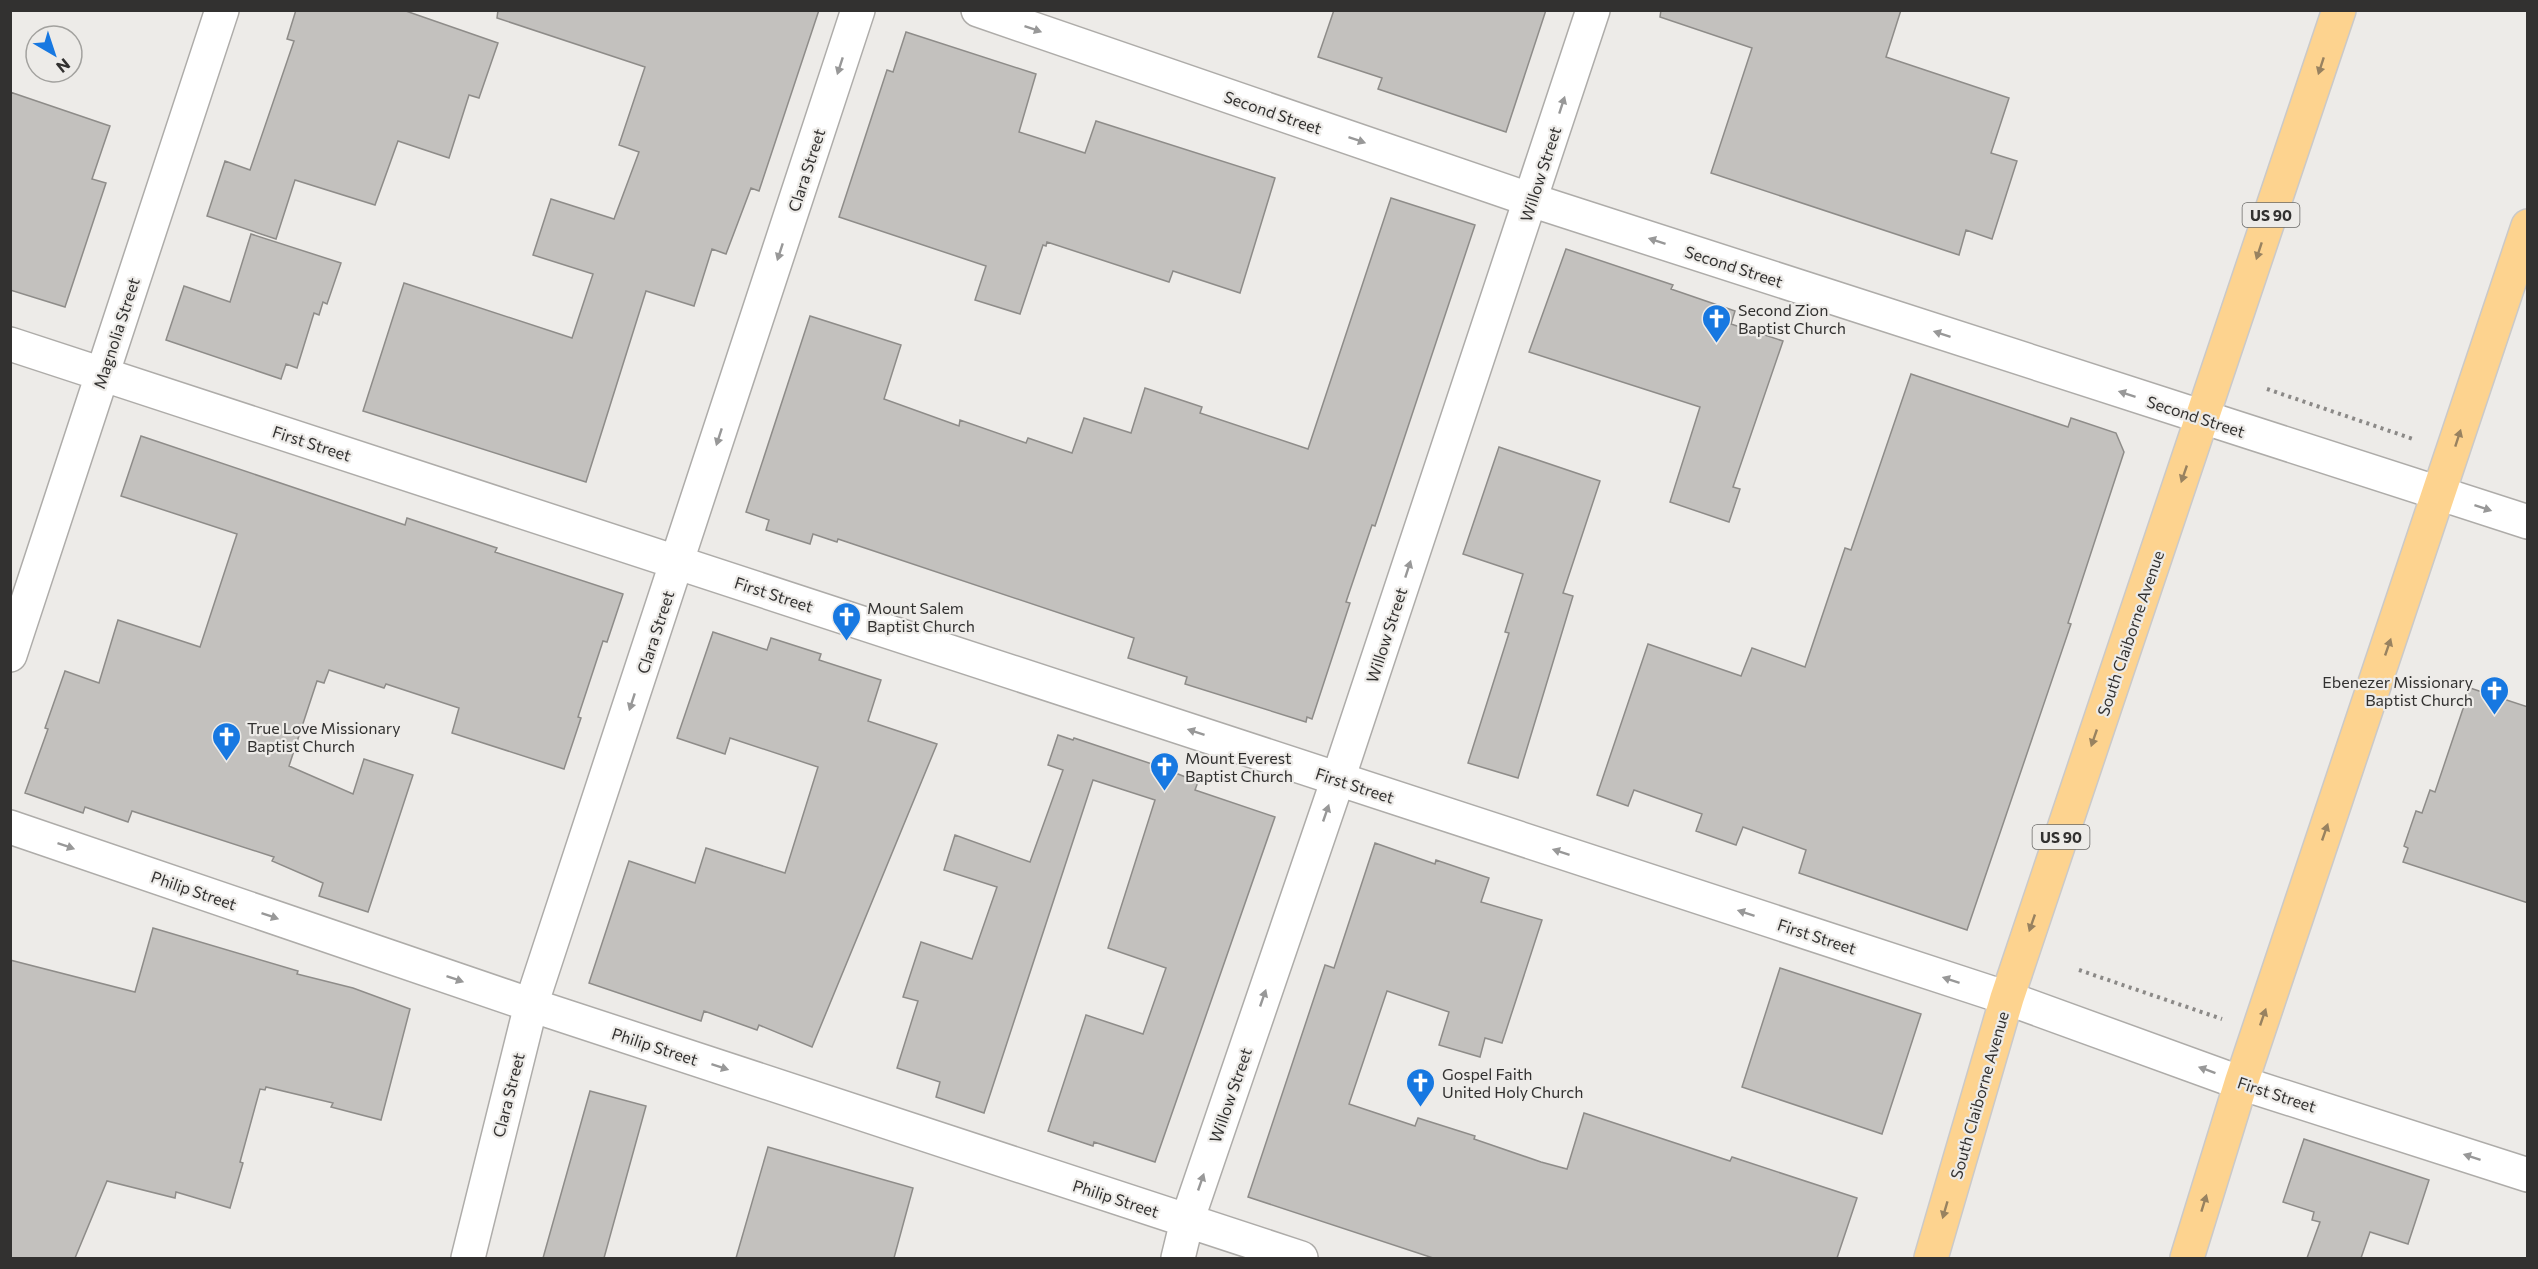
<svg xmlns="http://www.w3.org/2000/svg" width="2538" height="1269" font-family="Commissioner,sans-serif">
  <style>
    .building { fill: #c3c1be; stroke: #8e8c89; stroke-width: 1.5 }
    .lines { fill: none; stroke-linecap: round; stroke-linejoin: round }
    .minor-casing { stroke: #aeaca9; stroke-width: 36 }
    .major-casing { stroke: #cac9c9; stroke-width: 36 }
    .path { stroke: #8b8987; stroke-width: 4; stroke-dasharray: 3 4.5; stroke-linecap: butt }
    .minor { stroke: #fff; stroke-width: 33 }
    .major { stroke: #fdd38f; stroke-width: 33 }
    .oneway { fill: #989898 }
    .oneway2 { fill: #988260 }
    .labels { text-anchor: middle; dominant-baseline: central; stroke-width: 4.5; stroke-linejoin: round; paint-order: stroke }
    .shield { fill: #edebe8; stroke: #6a6967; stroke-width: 1.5 }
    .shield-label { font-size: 15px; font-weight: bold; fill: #323130 }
    .street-label { font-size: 16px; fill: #323130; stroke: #edebe8 }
    .poi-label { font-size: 16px; fill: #323130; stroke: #edebe8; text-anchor: start }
  </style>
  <rect width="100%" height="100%" fill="#edebe8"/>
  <!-- building -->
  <path class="building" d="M296,10H403L498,43L479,98L469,95L449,158L398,141L375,205L295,180L276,239L207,216L225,161L250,170L294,41L287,39Z
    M498,10H819L759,191L751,188L726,254L712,249L694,306L646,291L586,482L363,411L404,283L572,338L593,274L533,255L551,199L614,219L639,152L619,145L645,67L497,18Z
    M1334,10H1546L1506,132L1378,89L1382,78L1318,57Z
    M1661,10H1901L1886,57L2009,98L1991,153L2017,161L1992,239L1966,230L1959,255L1711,173L1752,48L1660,17Z
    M906,32L1036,74L1019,132L1085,153L1096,121L1275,178L1240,293L1173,271L1169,282L1047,242L1046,246L1043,245L1020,314L975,300L986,266L839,217L887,70L893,72Z
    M10,92L110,126L92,179L106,183L65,307L10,290Z
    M1391,198L1475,225L1375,526L1372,525L1346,602L1350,603L1312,719L1307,717L1306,722L1185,684L1187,677L1128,658L1134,638L838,539L837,542L813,534L810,544L766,530L769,520L746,512L810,316L901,345L884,399L959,426L960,420L1026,443L1028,438L1072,453L1084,418L1131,433L1145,388L1202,407L1200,413L1308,449Z
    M251,234L341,263L327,304L323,302L319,315L314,313L297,368L286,364L281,379L166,340L184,286L230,302Z
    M1566,249L1673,285L1671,289L1735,311L1731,324L1783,341L1733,487L1740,489L1729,522L1670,502L1700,407L1529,352Z
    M1911,374L2068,427L2071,418L2116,433L2124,452L2068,623L2071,624L1967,930L1799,873L1806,850L1743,827L1736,845L1696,831L1702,814L1634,790L1628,806L1597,795L1648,644L1741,676L1752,648L1805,667L1845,548L1851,550Z
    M141,436L405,525L407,518L497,548L495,552L623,594L607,642L603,641L578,717L581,718L564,769L452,733L459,708L386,684L384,688L329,670L324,683L317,681L289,766L353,794L364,759L413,775L368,912L319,896L323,883L272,861L274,857L132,811L128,822L85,807L83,813L25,793L48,729L45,728L65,671L99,683L118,620L200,647L237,534L121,496Z
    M1499,447L1600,481L1563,593L1573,596L1518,778L1468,763L1509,633L1505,632L1523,574L1463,554Z
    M713,632L767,650L771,638L821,654L819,660L881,680L868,721L937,744L812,1047L759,1025L757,1030L704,1011L701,1021L589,983L629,861L695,883L706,848L785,873L818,767L730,738L725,754L677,738Z
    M2470,688L2528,707V903L2403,862L2408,848L2404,846L2416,811L2422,813L2430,790L2435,792Z
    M1058,735L1073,740L1074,738L1158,766L1198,782L1195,790L1275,817L1155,1162L1094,1142L1093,1146L1048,1131L1086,1015L1143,1034L1166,968L1108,948L1155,800L1093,780L984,1113L936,1097L940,1082L897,1068L918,1001L903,997L921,942L972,959L997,887L944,870L955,835L1030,862L1063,770L1048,765Z
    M1375,843L1435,864L1436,860L1489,878L1481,902L1542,920L1502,1043L1485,1038L1480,1057L1439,1045L1449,1012L1387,991L1349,1104L1415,1126L1418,1118L1475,1136L1474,1139L1541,1162L1567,1169L1584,1113L1730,1161L1732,1157L1857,1198L1837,1258H1433L1248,1197L1325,965L1334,968Z
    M153,928L298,971L297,974L353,988L410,1009L381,1120L331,1107L333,1103L266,1087L265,1090L260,1089L240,1162L243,1163L230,1208L176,1192L175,1198L107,1181L75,1258H10V960L135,992Z
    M1780,968L1921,1014L1882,1134L1742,1087Z
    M590,1091L646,1106L604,1258H543Z
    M2304,1139L2429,1180L2408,1244L2370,1232L2361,1258H2307L2320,1222L2312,1220L2314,1212L2283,1202Z
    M768,1147L913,1188L894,1258H736Z"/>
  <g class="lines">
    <defs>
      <path id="minor" d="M978,10L1531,200L2528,522
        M10,344L2007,998L2241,1083L2528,1175
        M10,655L222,10
        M10,827L531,1005L1301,1258
        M468,1258L531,1005L858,10
        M1178,1258L1187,1221L1338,779L1593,10"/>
      <path id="major" d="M1931,1258L2007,998L2339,10
        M2187,1258L2241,1083L2528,226"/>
    </defs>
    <!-- minor casing -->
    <use href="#minor" class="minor-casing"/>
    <!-- major casing -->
    <use href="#major" class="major-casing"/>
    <!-- path -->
    <path class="path" d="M2267,389L2416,440
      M2079,970L2222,1019"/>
    <!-- minor -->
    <use href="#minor" class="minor"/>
    <!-- major -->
    <use href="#major" class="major"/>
  </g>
  <!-- one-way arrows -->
  <defs><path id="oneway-solid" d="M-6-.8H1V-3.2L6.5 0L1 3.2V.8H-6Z" transform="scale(1.5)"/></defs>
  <g class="oneway">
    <use href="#oneway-solid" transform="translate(1033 29) rotate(19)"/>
    <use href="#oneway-solid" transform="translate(840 66) rotate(108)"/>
    <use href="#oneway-solid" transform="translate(1562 105) rotate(-72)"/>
    <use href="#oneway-solid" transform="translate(1357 140) rotate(19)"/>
    <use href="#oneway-solid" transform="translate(1657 241) rotate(-162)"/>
    <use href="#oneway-solid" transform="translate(780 252) rotate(108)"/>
    <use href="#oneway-solid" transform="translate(1942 334) rotate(-162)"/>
    <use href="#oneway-solid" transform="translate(2127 394) rotate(-162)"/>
    <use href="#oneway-solid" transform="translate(719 437) rotate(108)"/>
    <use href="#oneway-solid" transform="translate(2483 508) rotate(18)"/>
    <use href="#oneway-solid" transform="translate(1408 569) rotate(-72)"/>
    <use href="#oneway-solid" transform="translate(632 702) rotate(108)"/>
    <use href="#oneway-solid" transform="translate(1196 732) rotate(-162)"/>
    <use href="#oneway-solid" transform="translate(1326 813) rotate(-71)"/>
    <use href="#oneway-solid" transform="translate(66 846) rotate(19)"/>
    <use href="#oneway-solid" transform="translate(1561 852) rotate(-162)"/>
    <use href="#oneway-solid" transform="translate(1746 913) rotate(-162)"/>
    <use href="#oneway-solid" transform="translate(270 916) rotate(19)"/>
    <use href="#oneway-solid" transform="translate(455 979) rotate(19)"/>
    <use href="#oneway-solid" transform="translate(1951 980) rotate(-162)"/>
    <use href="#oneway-solid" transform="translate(1263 998) rotate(-71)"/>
    <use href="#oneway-solid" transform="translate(720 1067) rotate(18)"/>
    <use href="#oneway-solid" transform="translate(2207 1070) rotate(-160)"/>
    <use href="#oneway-solid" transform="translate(2472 1157) rotate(-162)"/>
    <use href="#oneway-solid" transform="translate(1201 1182) rotate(-71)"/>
  </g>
  <g class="oneway2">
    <use href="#oneway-solid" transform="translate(2321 66) rotate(108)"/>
    <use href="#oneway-solid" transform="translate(2259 251) rotate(108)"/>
    <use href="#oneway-solid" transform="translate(2458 438) rotate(-72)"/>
    <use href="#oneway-solid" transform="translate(2184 474) rotate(109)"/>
    <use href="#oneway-solid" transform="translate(2388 647) rotate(-71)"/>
    <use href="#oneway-solid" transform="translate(2094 738) rotate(109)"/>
    <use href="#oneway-solid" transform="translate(2325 832) rotate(-71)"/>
    <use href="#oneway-solid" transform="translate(2032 923) rotate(109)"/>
    <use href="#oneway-solid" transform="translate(2263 1017) rotate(-71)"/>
    <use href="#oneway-solid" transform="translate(2204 1203) rotate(-73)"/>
    <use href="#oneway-solid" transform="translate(1945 1210) rotate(106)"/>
  </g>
  <!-- icons -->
  <defs>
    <symbol id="church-pin" viewBox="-11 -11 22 30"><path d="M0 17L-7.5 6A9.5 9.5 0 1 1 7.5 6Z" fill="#1778e1" stroke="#edebe8"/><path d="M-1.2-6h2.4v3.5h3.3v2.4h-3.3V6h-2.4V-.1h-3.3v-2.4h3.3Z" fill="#fff"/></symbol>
  </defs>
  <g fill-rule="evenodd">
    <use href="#church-pin" x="1700" y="302" width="33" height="45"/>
    <use href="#church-pin" x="830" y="600" width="33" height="45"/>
    <use href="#church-pin" x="2478" y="674" width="33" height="45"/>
    <use href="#church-pin" x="210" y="720" width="33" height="45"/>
    <use href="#church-pin" x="1148" y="750" width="33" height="45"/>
    <use href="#church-pin" x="1404" y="1066" width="33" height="45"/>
  </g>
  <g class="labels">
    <!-- shield labels -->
    <g class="shield">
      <rect x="2242.5" y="203" width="57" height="24" rx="4.5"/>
      <rect x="2032.5" y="825" width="57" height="24" rx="4.5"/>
    </g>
    <g class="shield-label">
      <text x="2271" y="215">US 90</text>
      <text x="2061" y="837">US 90</text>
    </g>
    <!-- street labels -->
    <g class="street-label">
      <text transform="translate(1273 112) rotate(19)">Second Street</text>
      <text transform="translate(806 170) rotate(-72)">Clara Street</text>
      <text transform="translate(1540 174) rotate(-72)">Willow Street</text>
      <text transform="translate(1734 266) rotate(18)">Second Street</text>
      <text transform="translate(116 333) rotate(-72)">Magnolia Street</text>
      <text transform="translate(2196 416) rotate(18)">Second Street</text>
      <text transform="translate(312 443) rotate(18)">First Street</text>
      <text transform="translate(774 594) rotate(18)">First Street</text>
      <text transform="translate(655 632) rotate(-72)">Clara Street</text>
      <text transform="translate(2130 633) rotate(-71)">South Claiborne Avenue</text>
      <text transform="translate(1386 635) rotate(-72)">Willow Street</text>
      <text transform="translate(1355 785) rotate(18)">First Street</text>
      <text transform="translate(194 890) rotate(19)">Philip Street</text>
      <text transform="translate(1817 936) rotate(18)">First Street</text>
      <text transform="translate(655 1046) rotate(18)">Philip Street</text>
      <text transform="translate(2277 1094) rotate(18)">First Street</text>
      <text transform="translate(508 1095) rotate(-76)">Clara Street</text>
      <text transform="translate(1230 1095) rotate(-71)">Willow Street</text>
      <text transform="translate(1979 1095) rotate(-74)">South Claiborne Avenue</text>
      <text transform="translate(1116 1198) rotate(18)">Philip Street</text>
    </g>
    <!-- poi labels -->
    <g class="poi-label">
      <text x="1738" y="309">Second Zion<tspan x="1738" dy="18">Baptist Church</tspan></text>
      <text x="867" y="607">Mount Salem<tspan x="867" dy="18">Baptist Church</tspan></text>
      <text x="2473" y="681" text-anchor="end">Ebenezer Missionary<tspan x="2473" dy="18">Baptist Church</tspan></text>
      <text x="247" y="727">True Love Missionary<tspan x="247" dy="18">Baptist Church</tspan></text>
      <text x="1185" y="757">Mount Everest<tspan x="1185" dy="18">Baptist Church</tspan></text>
      <text x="1442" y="1073">Gospel Faith<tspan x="1442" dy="18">United Holy Church</tspan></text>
    </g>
  </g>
  <!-- border -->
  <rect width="2538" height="1269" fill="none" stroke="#323130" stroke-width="24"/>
  <!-- north arrow -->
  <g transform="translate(54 54) rotate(141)"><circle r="28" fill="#edebe8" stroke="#a2a19e" stroke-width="1.5"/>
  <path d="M0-4.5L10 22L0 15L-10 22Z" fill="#1778e1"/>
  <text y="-9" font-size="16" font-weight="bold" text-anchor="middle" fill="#323130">N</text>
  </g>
</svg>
